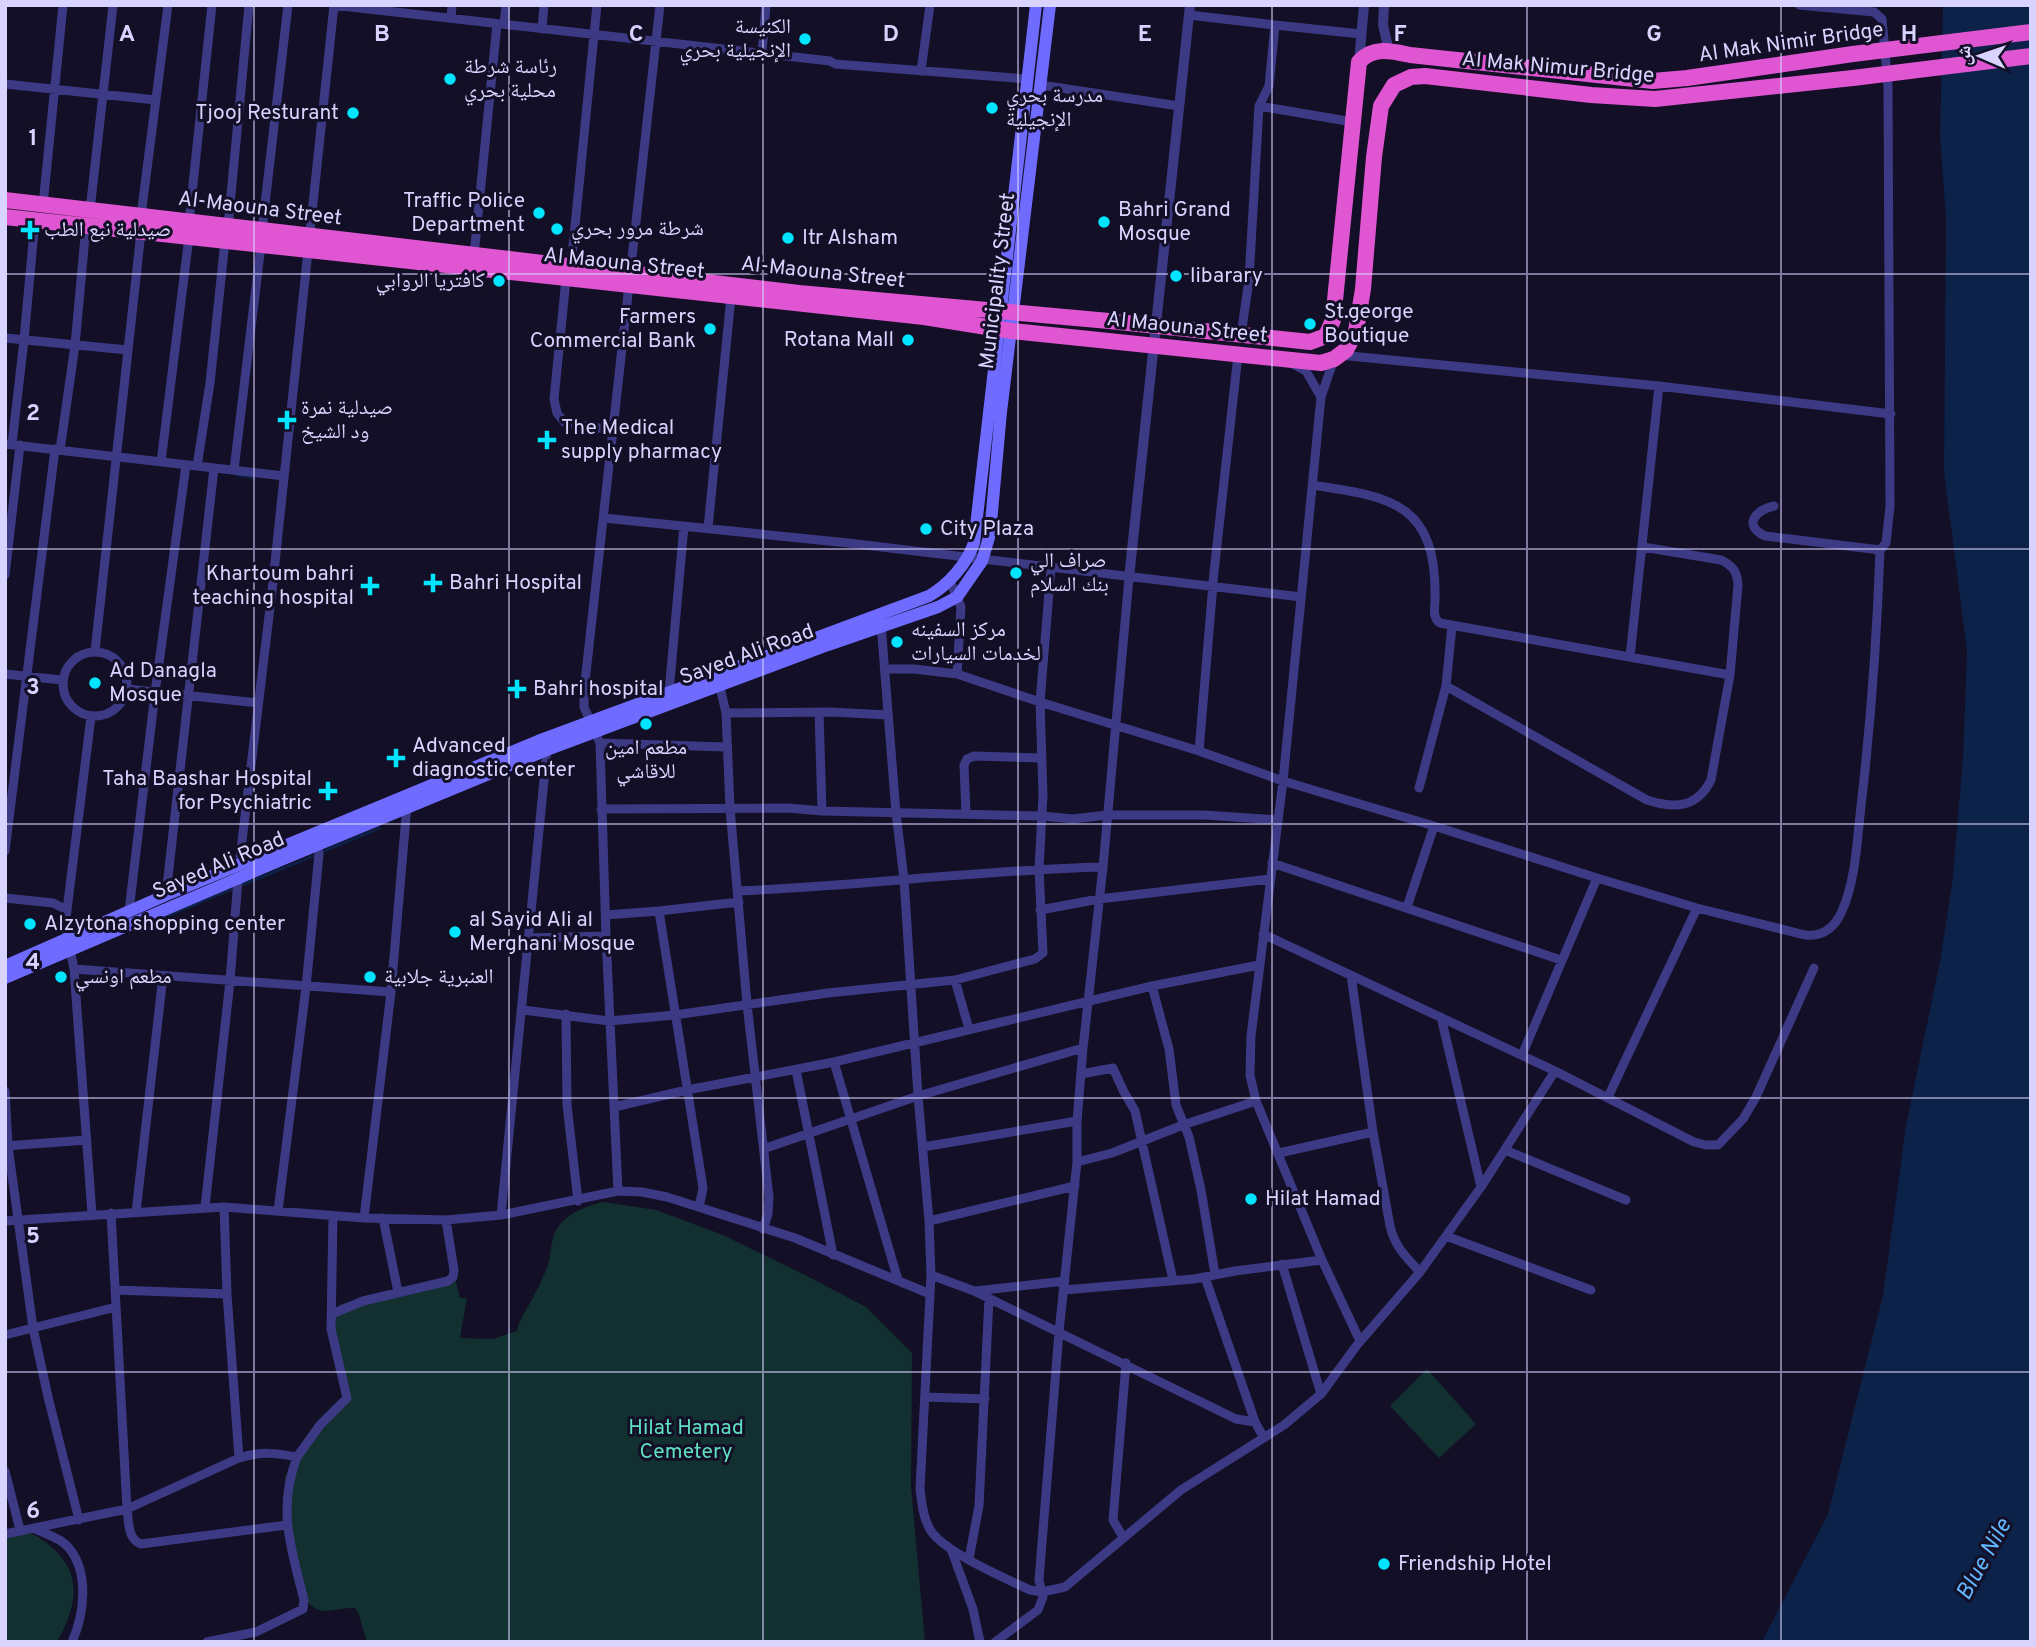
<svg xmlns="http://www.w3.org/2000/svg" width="2036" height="1647" font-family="Overpass,'Noto Naskh Arabic',sans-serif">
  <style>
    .green { fill: #12302f }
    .water { fill: #0c2248 }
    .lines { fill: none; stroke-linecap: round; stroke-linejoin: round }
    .stream { stroke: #0c2248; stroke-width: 2.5 }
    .minor { stroke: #3d3a85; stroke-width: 9 }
    .tertiary { stroke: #3d3a85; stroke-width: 10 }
    .secondary { stroke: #6f6bff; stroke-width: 12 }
    .trunk { stroke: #e055d1; stroke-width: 16 }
    .trunk-bridge { stroke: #e055d1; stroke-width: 16 }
    .grid { fill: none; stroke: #d9d4ff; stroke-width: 2; stroke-opacity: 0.55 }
    .poi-dot { fill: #00e5ff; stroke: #130f26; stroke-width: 2.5 }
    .labels { text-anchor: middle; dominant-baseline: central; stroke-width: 6; stroke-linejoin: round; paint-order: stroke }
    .poi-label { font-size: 21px; fill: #d9d4ff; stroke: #130f26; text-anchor: start }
    .street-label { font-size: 21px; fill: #d9d4ff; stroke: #130f26 }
    .park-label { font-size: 21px; fill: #5fe0c0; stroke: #130f26 }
    .water-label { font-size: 23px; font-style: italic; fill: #62b6ff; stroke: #130f26 }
    .grid-label { font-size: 23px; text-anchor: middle; font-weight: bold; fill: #d9d4ff; stroke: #130f26; stroke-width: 6; stroke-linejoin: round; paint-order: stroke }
  </style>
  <rect width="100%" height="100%" fill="#130f26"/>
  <!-- green -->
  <path class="green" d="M604,1202L656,1210L723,1235L807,1276L866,1307L912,1353L911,1486L925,1642H367L359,1615L355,1608C331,1607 323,1620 303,1598L285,1520V1477L305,1441L351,1399L333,1320L339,1305L385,1291L455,1278L460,1298H467L460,1338L493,1339L517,1331L519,1323C528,1306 539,1288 546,1270C551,1259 550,1249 553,1238C559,1216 584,1206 604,1202Z
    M1427,1369L1476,1424L1439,1458L1390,1406Z
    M25,1532C35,1534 40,1538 48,1544C84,1572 77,1607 57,1642H5V1537Z"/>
  <!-- water -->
  <path class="water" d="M1943,5H2031V1642H1762L1828,1514L1883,1295L1906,1126L1940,961L1952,885L1963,759L1967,651L1944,472L1946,219L1940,136Z"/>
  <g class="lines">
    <!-- stream -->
    <path class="stream" d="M237,475L254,478
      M322,852L380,828
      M242,885L316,855
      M138,928L235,888"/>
    <!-- minor -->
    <path class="minor" d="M333,5L830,61L835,64L1027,79
      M1189,15L1275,25L1269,86L1259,106L1249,280L1241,335
      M451,18L452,5
      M504,24L506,5
      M1275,25L1361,34
      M542,29L544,5
      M762,53L766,5
      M921,71L930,5
      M5,84L156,100
      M1041,85L1179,106
      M1259,106L1353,122
      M43,205L63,5
      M90,210L113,5
      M141,216L168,5
      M189,222L212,5
      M228,226L249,5
      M262,230L288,5
      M474,255L497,24
      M571,266L597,5
      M566,279L554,399L557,413L565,423L613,430
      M5,338L128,350
      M1339,355L1659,386L1891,414
      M1334,359L1321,397L1283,781L1251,1036L1250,1075L1256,1101L1322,1260L1360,1341
      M1293,364L1306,371L1321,397
      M5,444L284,476
      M12,444L24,340L35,220
      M60,450L75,345L86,226
      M161,462L189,237
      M197,466L210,383L225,241
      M234,470L261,245
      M1312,485C1392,497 1437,503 1435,599C1435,608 1432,618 1440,623L1730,675
      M1774,506C1756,510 1742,525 1765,536L1880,550
      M604,518L848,543L1301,597
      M708,528L731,297
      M5,575L20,445
      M950,581L961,607L957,674
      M881,624L896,813L904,879L918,1096L929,1221L931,1275L920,1489C922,1503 923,1519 931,1531C946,1553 1005,1578 1030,1590L1042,1592L1065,1587L1181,1490L1284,1425L1321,1394L1357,1345L1420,1272L1481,1187L1555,1071
      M95,651L141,232
      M63 684a32 32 0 1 1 64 0a32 32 0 1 1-64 0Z
      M1630,657L1659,386
      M886,669H914L957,674L1040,702L1199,751L1283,781L1434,826L1597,878L1697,908L1805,935C1823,937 1835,927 1842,911C1856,879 1857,840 1861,806C1871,721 1877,635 1880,550L1886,543L1890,506L1888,86L1882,19L1874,12L1799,5
      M5,674L62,680
      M1446,686L1647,800C1675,809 1697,808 1711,780L1730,675L1738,585C1737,571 1733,566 1721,560L1643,547
      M720,687L726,713L730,808L747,1004L769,1197L768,1214L763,1229
      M127,689L258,703
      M669,692L684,526
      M819,712L822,811
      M726,713L831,712L888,715
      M600,743L726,747
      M1199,751L1214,572L1238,355
      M1419,788L1446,686L1452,626
      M601,809L788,808L822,811L1042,816L1073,819L1107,815H1204L1278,820
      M966,814L964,765L967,759L974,756L1041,758
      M5,851L55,449
      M1272,863L1561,960
      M738,891C860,886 981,870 1103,867
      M166,895L214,468
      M5,898L53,903L67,910L65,924L74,969L92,1214
      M1407,907L1434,826
      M67,910L91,717
      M1040,910L1099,899L1270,879
      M129,911L155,693L186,465
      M659,911L739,902
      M606,915L659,911L703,1188L699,1207
      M1263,934L1555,1071L1694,1142L1706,1145H1718L1743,1119L1756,1097L1814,968
      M529,938L606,936
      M74,969L391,992
      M1351,975L1373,1132L1390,1226C1395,1247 1406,1257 1420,1272
      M955,980L969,1029
      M1152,986L1169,1049L1176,1105L1189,1137L1201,1190L1215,1274
      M523,1010L609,1021L675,1015L828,993L955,980L1035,959L1043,953L1039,868L1043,795L1040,702L1051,568
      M566,1014L567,1105L578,1201
      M1441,1017L1481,1187
      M1522,1055L1597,878
      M834,1062L898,1280
      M796,1070L833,1255
      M1081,1074L1113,1068L1124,1092L1135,1111L1173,1280
      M5,1091L8,1146L33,1328L48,1397L79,1520
      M1608,1097L1697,908
      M614,1107L687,1090L834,1062L1152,986L1259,965
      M5,1146L87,1140
      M923,1147L1077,1121
      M766,1148L918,1096L1083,1048
      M1505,1150L1626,1200
      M1279,1153L1373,1132
      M1077,1162L1112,1153L1183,1125L1256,1101
      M618,1191L606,936L600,743L584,707V691L660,5
      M205,1207L230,981L239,866L272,591L334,5
      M224,1207L227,1294L239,1458
      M278,1211L306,987L319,854L317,846
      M136,1212L163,976
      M111,1213L127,1509C129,1521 127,1539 141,1544L287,1525
      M501,1215L547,750
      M364,1218L391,992L407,805
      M383,1218L398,1292
      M5,1221L224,1207L364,1218L446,1220L501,1215L618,1191L642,1192L667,1197L795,1238L930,1294
      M929,1221L1075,1186
      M1446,1236L1591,1290
      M1282,1264L1321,1394
      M931,1275L974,1291L1236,1419L1255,1422
      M1205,1277L1255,1422L1264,1438
      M115,1290L227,1294
      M1064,1290L1194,1279L1235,1271L1322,1260
      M975,1291L1065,1281
      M332,1314L363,1301L448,1281L453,1277L454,1270L446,1220
      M5,1335L116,1307
      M925,1397L985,1399
      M5,1471L20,1530
      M35,1529C46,1534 60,1538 68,1547C90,1572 84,1615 72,1642
      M5,1534L127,1509L239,1458C261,1451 276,1453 297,1457L320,1425L347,1398L331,1329L333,1216
      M1123,1537L1113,1520L1126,1363
      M951,1549L973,1609L980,1642
      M969,1559L979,1506L989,1298
      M207,1642L256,1632L303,1609L304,1600C291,1548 277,1509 297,1457
      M995,1642L1038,1610L1043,1597L1039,1580L1059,1332L1077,1162V1121L1083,1048L1103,867L1129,578"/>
    <!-- tertiary -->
    <path class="tertiary" d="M1384,5L1383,25L1389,51
      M1359,62L1364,5
      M1129,578L1190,5"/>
    <!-- secondary -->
    <path class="secondary" d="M5,966L166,895L538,741L929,596C948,585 967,564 974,543L1036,5
      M5,978L281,860L547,750L828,645L938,607L957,597L982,561L990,534L1001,412L1050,5"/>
    <!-- trunk -->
    <path class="trunk" d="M5,200L799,293L1109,321L1310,342L1326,336L1333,320L1359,62C1373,46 1392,51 1410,55L1653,81L1687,78L1853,54
      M5,217L924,317L1012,331L1321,363L1334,359L1346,350L1356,331L1363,289L1374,157L1381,106L1394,85L1411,77L1425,76L1591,95L1655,99L1853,78"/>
    <!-- trunk-bridge -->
    <path class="trunk-bridge" d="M1853,54L2031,32
      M1853,78L2031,56"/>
  </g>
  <!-- grid -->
  <path class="grid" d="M254,5V1642M509,5V1642M763,5V1642M1018,5V1642M1272,5V1642M1527,5V1642M1781,5V1642M5,274H2031M5,549H2031M5,824H2031M5,1098H2031M5,1372H2031"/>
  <!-- markers -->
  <g class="poi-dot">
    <circle cx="805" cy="39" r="7"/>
    <circle cx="450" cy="79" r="7"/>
    <circle cx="992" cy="108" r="7"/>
    <circle cx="353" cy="113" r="7"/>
    <circle cx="539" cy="213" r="7"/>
    <circle cx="1104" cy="222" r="7"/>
    <circle cx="557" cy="229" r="7"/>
    <path d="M26.5 219.5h7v7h7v7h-7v7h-7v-7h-7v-7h7z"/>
    <circle cx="788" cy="238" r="7"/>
    <circle cx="1176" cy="276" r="7"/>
    <circle cx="499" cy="281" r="7"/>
    <circle cx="1310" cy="324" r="7"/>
    <circle cx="710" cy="329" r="7"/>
    <circle cx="908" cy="340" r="7"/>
    <path d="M283.5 409.5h7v7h7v7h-7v7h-7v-7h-7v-7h7z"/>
    <path d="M543.5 429.5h7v7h7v7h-7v7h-7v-7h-7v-7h7z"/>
    <circle cx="926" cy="529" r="7"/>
    <circle cx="1016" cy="573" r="7"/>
    <path d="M429.5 572.5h7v7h7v7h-7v7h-7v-7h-7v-7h7z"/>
    <path d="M366.5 575.5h7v7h7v7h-7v7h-7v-7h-7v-7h7z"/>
    <circle cx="897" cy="642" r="7"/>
    <circle cx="95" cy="683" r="7"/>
    <path d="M513.5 678.5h7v7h7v7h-7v7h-7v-7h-7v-7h7z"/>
    <circle cx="646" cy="724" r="7"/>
    <path d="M392.5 747.5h7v7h7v7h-7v7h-7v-7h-7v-7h7z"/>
    <path d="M324.5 780.5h7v7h7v7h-7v7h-7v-7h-7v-7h7z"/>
    <circle cx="30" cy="924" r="7"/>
    <circle cx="455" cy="932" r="7"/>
    <circle cx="61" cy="977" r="7"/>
    <circle cx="370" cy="977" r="7"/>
    <circle cx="1251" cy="1199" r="7"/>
    <circle cx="1384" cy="1564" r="7"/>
  </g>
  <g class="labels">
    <!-- poi labels -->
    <g class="poi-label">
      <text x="791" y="27" text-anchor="end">الكنيسة<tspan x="791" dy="24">الإنجيلية بحري</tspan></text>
      <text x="464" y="67">رئاسة شرطة<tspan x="464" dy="24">محلية بحري</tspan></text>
      <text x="1006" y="96">مدرسة بحري<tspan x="1006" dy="24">الإنجيلية</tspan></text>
      <text x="339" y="113" text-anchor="end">Tjooj Resturant</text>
      <text x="525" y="201" text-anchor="end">Traffic Police<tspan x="525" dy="24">Department</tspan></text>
      <text x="1118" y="210">Bahri Grand<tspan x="1118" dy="24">Mosque</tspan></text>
      <text x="571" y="229">شرطة مرور بحري</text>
      <text x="44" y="230">صيدلية نبع الطب</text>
      <text x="802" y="238">Itr Alsham</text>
      <text x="1190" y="276">libarary</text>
      <text x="485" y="281" text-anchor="end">كافتريا الروابي</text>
      <text x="1324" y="312">St.george<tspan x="1324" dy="24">Boutique</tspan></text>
      <text x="696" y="317" text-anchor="end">Farmers<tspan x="696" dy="24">Commercial Bank</tspan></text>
      <text x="894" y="340" text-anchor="end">Rotana Mall</text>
      <text x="301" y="408">صيدلية نمرة<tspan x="301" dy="24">ود الشيخ</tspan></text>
      <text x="561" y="428">The Medical<tspan x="561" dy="24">supply pharmacy</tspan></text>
      <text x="940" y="529">City Plaza</text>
      <text x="1030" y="561">صراف الي<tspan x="1030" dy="24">بنك السلام</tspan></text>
      <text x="354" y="574" text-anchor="end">Khartoum bahri<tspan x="354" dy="24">teaching hospital</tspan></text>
      <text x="449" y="583">Bahri Hospital</text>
      <text x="911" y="630">مركز السفينه<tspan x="911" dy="24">لخدمات السيارات</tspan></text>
      <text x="109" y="671">Ad Danagla<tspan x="109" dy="24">Mosque</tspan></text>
      <text x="533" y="689">Bahri hospital</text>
      <text x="412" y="746">Advanced<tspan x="412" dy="24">diagnostic center</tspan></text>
      <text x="646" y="748" text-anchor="middle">مطعم امين<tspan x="646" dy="24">للاقاشي</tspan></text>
      <text x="312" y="779" text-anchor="end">Taha Baashar Hospital<tspan x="312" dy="24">for Psychiatric</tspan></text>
      <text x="469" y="920">al Sayid Ali al<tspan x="469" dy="24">Merghani Mosque</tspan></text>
      <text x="44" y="924">Alzytona shopping center</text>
      <text x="75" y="977">مطعم اونسي</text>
      <text x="384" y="977">العنبرية جلابية</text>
      <text x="1265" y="1199">Hilat Hamad</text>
      <text x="1398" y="1564">Friendship Hotel</text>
    </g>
    <!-- street labels -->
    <g class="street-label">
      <text transform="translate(1791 43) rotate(-8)">Al Mak Nimir Bridge</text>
      <text transform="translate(1558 68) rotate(5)">Al Mak Nimur Bridge</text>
      <text transform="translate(260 209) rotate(7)">Al-Maouna Street</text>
      <text transform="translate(624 264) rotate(6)">Al Maouna Street</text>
      <text transform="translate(823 273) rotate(6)">Al-Maouna Street</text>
      <text transform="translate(998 281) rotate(-83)">Municipality Street</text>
      <text transform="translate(1187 328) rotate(6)">Al Maouna Street</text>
      <text transform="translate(747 655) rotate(-20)">Sayed Ali Road</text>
      <text transform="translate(219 866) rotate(-23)">Sayed Ali Road</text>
    </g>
    <!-- park labels -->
    <g class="park-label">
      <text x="686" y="1428">Hilat Hamad<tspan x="686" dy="24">Cemetery</tspan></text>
    </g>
    <!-- water labels -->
    <g class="water-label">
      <text transform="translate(1985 1560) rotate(-61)">Blue Nile</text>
    </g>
  </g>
  <g class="grid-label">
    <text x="127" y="41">A</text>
    <text x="382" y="41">B</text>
    <text x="636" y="41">C</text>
    <text x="891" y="41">D</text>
    <text x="1145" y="41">E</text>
    <text x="1400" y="41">F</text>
    <text x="1654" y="41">G</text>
    <text x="1909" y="41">H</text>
    <text x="33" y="145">1</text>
    <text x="33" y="420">2</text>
    <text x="33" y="694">3</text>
    <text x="33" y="969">4</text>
    <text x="33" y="1243">5</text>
    <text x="33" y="1518">6</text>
  </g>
  <!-- border -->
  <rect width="2036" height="1647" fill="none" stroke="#d9d4ff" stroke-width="14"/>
  <!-- north arrow -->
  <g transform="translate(1980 56) rotate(272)" stroke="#130f26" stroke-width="5" paint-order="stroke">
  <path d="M0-5L12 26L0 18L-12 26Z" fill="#d9d4ff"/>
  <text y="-10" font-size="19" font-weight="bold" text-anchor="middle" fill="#d9d4ff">ش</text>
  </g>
</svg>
